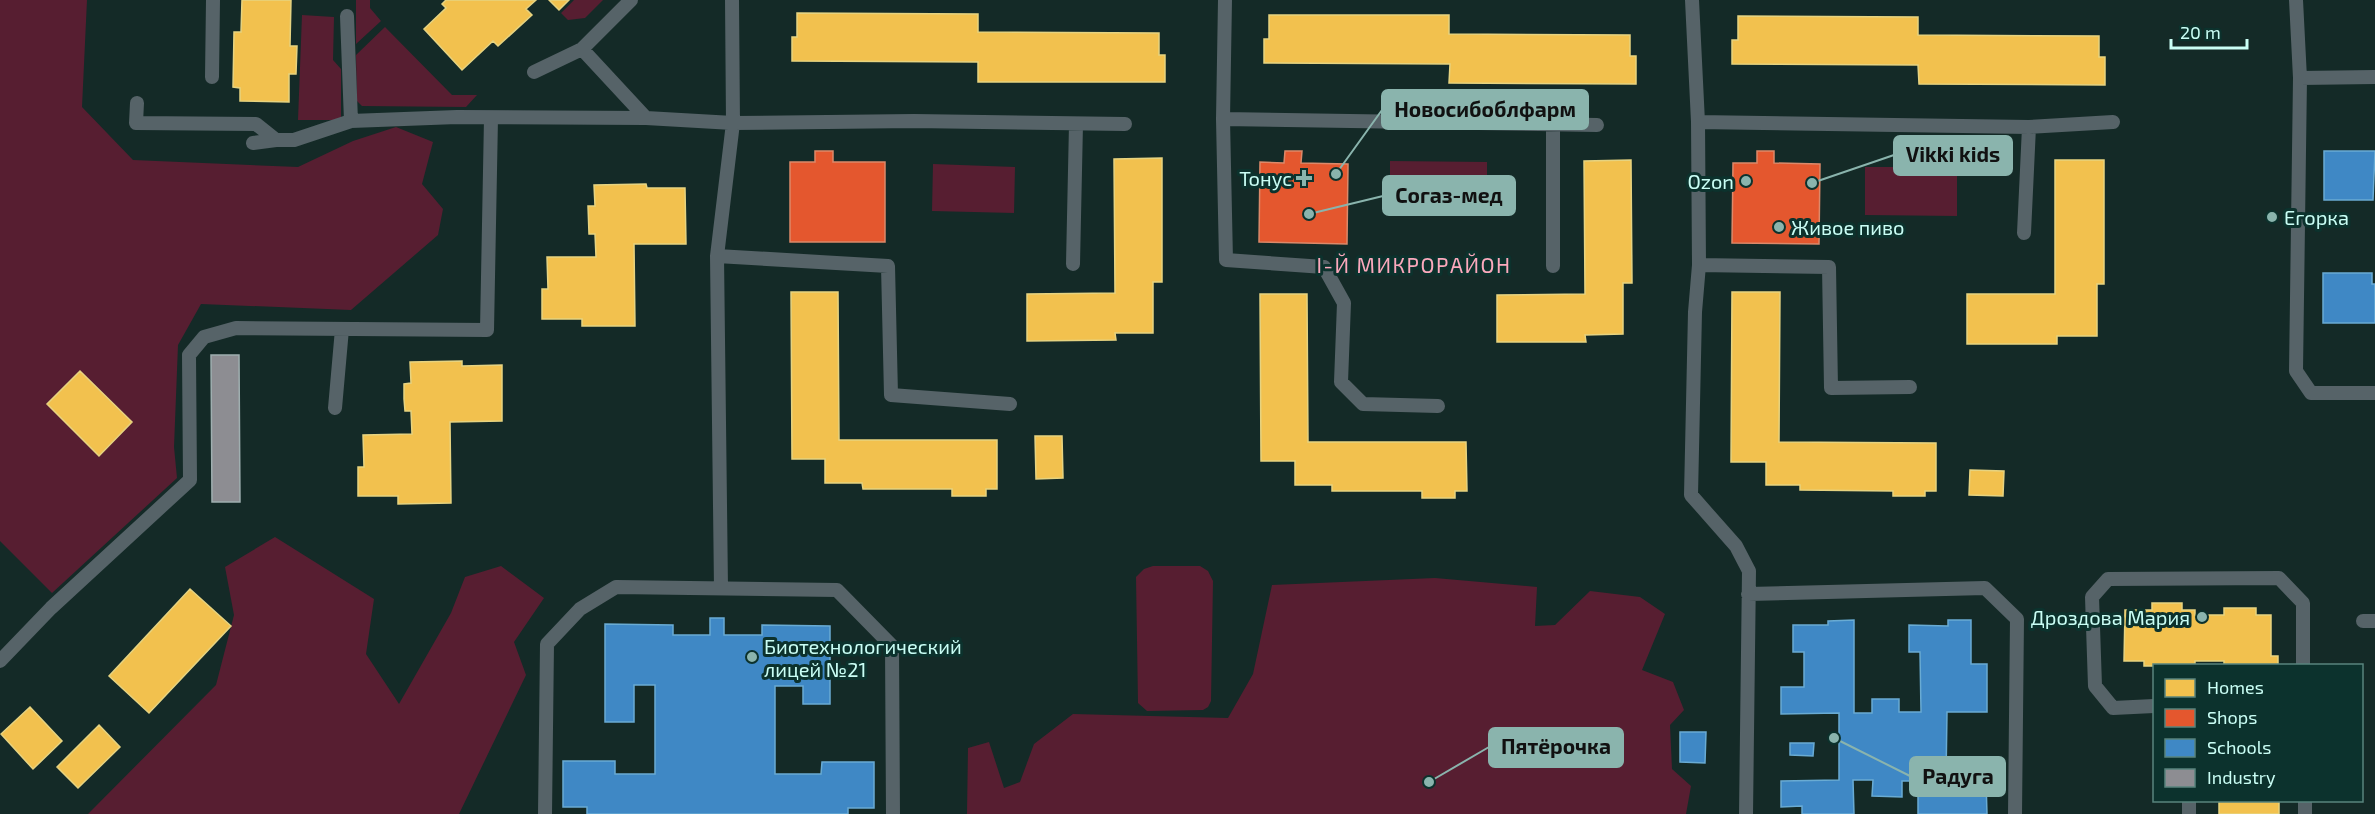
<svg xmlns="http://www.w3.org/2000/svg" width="2375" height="814" font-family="'Exo 2',sans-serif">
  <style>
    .green { fill: #571e31 }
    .homes { fill: #f2c14e; stroke: #e6d380; stroke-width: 1.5 }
    .shops { fill: #e4572e; stroke: #dc896a; stroke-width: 1.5 }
    .schools { fill: #3f88c5; stroke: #69abd3; stroke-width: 1.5 }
    .industry { fill: #8d8d92; stroke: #9fafb0; stroke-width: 1.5 }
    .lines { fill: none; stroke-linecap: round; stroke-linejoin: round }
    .service { stroke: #566368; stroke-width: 14 }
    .poi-dot { fill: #8ab4ad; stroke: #0c322d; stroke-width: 2 }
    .labels { text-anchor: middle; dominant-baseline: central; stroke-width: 6; stroke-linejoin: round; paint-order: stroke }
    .poi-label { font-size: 20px; fill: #cafef5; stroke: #0c322d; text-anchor: end }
    .neighbourhood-label { font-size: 21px; letter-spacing: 1.5px; fill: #fca9bd; stroke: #0c322d }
    .leader { fill: none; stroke: #8ab4ad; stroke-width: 2 }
    .callout-dot { fill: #8ab4ad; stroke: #0c322d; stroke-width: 2 }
    .callout { fill: #8ab4ad; stroke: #8ab4ad; stroke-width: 2 }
    .callout-label { font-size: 21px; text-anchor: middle; font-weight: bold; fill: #111 }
  </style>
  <rect width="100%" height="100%" fill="#142a27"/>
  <!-- green -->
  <path class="green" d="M0,0H87L82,107L133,160L298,167L353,141L396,127L433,142L422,184L443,209L438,235L351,310L201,304L178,345L174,447L177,478L52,593L0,541Z
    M356,0H370V8L381,21L356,44Z
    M574,0H603L585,18L568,20L561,13Z
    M302,15L334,17L333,60L341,69V120H298Z
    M385,27L452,95H477L466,107L362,106L357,101L356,55Z
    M1390,161L1487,162V212L1390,211Z
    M933,164L1015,167L1014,213L932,211Z
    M1865,167H1957V216L1865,215Z
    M275,537L374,599L366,654L399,704L451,613L465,577L501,566L544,598L514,642L526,675L459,814H88L216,685L234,615L225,567Z
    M1153,566H1200L1208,571L1213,581L1211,701L1208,707L1203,710L1147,711L1138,703L1136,577L1144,569Z
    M1435,578L1537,587L1535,626L1555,625L1590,591L1640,597L1665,614L1642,670L1673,682L1684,710L1670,725L1672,769L1691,786L1686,814H967L968,748L989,742L1004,788L1020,782L1034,744L1073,714L1228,718L1253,674L1272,585Z"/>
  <!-- homes -->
  <path class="homes" d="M242,0H291L290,46H297L296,74H289V102L240,101V88L233,87L234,32H241Z
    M446,0H536L526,9L532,15L498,46L493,41L462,70L424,29L446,8L442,4Z
    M549,0H569L559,10Z
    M797,13L978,14V32L1159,33V55H1165V82H978V62L792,61V37H797Z
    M1269,15H1449V34L1630,35V56H1636V84L1449,83L1450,64L1264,63V39H1269Z
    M1738,16L1918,17V35L2099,36V57H2105V85L1919,84L1918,65L1732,64V40H1738Z
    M1162,158V282H1153V333H1115L1116,340L1027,341V294L1115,293L1114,159Z
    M1631,160L1632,283H1623V334L1585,335L1586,342H1497V295L1585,294L1584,161Z
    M2055,160H2104V284H2097V336H2057V344H1967V294H2055Z
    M646,184L647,188H685L686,244H634L635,326H582V319H542V289H548L547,257H596L595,234H589L588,206H595L594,185Z
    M791,292H838L839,440H997V489H986V496H952V489H863L862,483H825V459H792Z
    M1732,292H1780L1779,442L1936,443V491H1925V496H1893V491L1800,490V485H1766V462H1731Z
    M1260,294H1307L1308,442H1466L1467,491H1455V498H1422V491H1332V485H1295V461H1261Z
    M462,361V366L502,365V421L450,422L451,503L398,504V496H358V467H364L363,435L412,434L411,411H405L404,399V384L411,383L410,362Z
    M80,371L132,422L99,456L47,404Z
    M1035,436H1062L1063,478L1036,479Z
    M1970,470L2004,471L2003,496L1969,495Z
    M190,589L231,626L149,713L109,676Z
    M2152,603H2182V610H2195V615H2224V608H2256V615H2271V656H2278V666H2224V661H2195V666H2144V661H2124L2125,610H2152Z
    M30,707L62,741L33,769L1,734Z
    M99,725L120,747L78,788L57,767Z
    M2219,800H2279V814H2219Z"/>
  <!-- shops -->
  <path class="shops" d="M815,151H833V162H885V242H790V162H815Z
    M1285,151H1302L1301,163L1348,164L1347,244L1259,242L1260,162L1284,163Z
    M1757,151H1774V163L1820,164L1819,244L1732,243L1733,163H1757Z"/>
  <!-- schools -->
  <path class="schools" d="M2324,151H2375L2373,200H2324Z
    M2323,273H2372V284H2375V323H2323Z
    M710,618H724V635H762V625L830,626V704H803V686H775V774H821L822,762H874V808H848V814H587V807H563V761H615V774H655V685H634V722H605V624L673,625V635H710Z
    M1854,620V713H1872V699H1899V712H1921L1920,652H1909V625L1948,626V620H1971V664H1987V712H1947L1946,779L1986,780L1987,814H1918V781H1902V797L1872,796L1873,780H1853L1854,814H1802V806L1781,807V781L1839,780V713L1781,714V687H1804V652H1793V625H1828V621Z
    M1680,732H1706L1705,763L1680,762Z
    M1790,743H1814L1813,756L1790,755Z"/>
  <!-- industry -->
  <path class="industry" d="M211,355H239L240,502H212Z"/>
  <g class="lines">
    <!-- service -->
    <path class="service" d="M1225,0L1223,119L1226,260L1324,267L1344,303L1341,382L1363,404L1438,406
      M1692,0L1698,122L1699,265L1695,312L1691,495L1736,546L1749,571L1746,814
      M2296,0L2300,78L2296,371L2311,393H2375
      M347,16L351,121
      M582,49L646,118
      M534,72L582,49L631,0
      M212,77L213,0
      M2300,78L2375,77
      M137,103L136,123L256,124L276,140H294L351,121L457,117L646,118L733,123L914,121L1125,124
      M1223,119L1597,125
      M1698,122L2029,127L2113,122
      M253,143L276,140
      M2024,233L2029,127
      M717,256L888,266L891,395L1010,404
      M1073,264L1076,124
      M1699,265L1829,267L1831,388L1910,387
      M1553,266V124
      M335,408L342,329
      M721,588L717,256L733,123L732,0
      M1748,594L1985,588L2017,619L2015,814
      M2363,621H2375
      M0,661L51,608L190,480L189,355L204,337L236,328L487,330L491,118
      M2154,706L2113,708L2095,686L2092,597L2108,579L2279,578L2303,603V666
      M2189,800V814
      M2305,800V814
      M545,814L547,644L580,609L616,587L837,590L892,646L893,814"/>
  </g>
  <!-- markers -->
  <g class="poi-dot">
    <path d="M1301 169h6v6h6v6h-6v6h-6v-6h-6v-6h6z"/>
    <circle cx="1746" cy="181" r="6"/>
    <circle cx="2272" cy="217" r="6"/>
    <circle cx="1779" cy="227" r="6"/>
    <circle cx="2202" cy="617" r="6"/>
    <circle cx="752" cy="657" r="6"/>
  </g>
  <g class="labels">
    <!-- poi labels -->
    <g class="poi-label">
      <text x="1292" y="178">Тонус</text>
      <text x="1734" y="181">Ozon</text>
      <text x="2284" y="217" text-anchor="start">Егорка</text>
      <text x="1791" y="227" text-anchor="start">Живое пиво</text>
      <text x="2190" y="617">Дроздова Мария</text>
      <text x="764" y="646" text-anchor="start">Биотехнологический<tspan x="764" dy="23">лицей №21</tspan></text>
    </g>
    <!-- neighbourhood labels -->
    <g class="neighbourhood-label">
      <text x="1414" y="264">I-Й МИКРОРАЙОН</text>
    </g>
  </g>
  <!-- callouts -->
  <path class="leader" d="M1336 174L1382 110M1812 183L1894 155M1309 214L1383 196M1429 782L1489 747M1834 738L1910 776"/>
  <g class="callout-dot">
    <circle cx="1336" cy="174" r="6"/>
    <circle cx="1812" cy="183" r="6"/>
    <circle cx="1309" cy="214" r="6"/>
    <circle cx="1429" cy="782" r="6"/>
    <circle cx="1834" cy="738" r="6"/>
  </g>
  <g class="callout">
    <rect x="1382" y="90" width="206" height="39" rx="6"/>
    <rect x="1894" y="136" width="118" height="39" rx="6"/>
    <rect x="1383" y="176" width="132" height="39" rx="6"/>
    <rect x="1489" y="728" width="134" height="39" rx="6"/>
    <rect x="1910" y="757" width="95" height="39" rx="6"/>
  </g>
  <g class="callout-label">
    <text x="1485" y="117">Новосибоблфарм</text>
    <text x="1953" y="162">Vikki kids</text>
    <text x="1449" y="203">Согаз-мед</text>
    <text x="1556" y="754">Пятёрочка</text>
    <text x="1958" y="784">Радуга</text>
  </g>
  <!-- legend -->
  <rect x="2153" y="664" width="210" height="138" fill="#0c322d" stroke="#58847d" stroke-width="1.5"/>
  <rect x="2165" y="679" width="30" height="18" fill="#f2c14e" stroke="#58847d" stroke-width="1.5"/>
  <text x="2207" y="694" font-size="18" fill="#cafef5">Homes</text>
  <rect x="2165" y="709" width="30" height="18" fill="#e4572e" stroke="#58847d" stroke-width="1.5"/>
  <text x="2207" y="724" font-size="18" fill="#cafef5">Shops</text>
  <rect x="2165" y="739" width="30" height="18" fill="#3f88c5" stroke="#58847d" stroke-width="1.5"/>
  <text x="2207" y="754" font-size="18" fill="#cafef5">Schools</text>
  <rect x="2165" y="769" width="30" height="18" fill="#8d8d92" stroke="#58847d" stroke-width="1.5"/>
  <text x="2207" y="784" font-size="18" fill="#cafef5">Industry</text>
  <!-- scale -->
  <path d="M2171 39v9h76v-9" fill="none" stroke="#cafef5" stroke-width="3"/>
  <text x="2180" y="39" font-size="18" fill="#cafef5" stroke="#0c322d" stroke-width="4.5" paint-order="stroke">20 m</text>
</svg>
